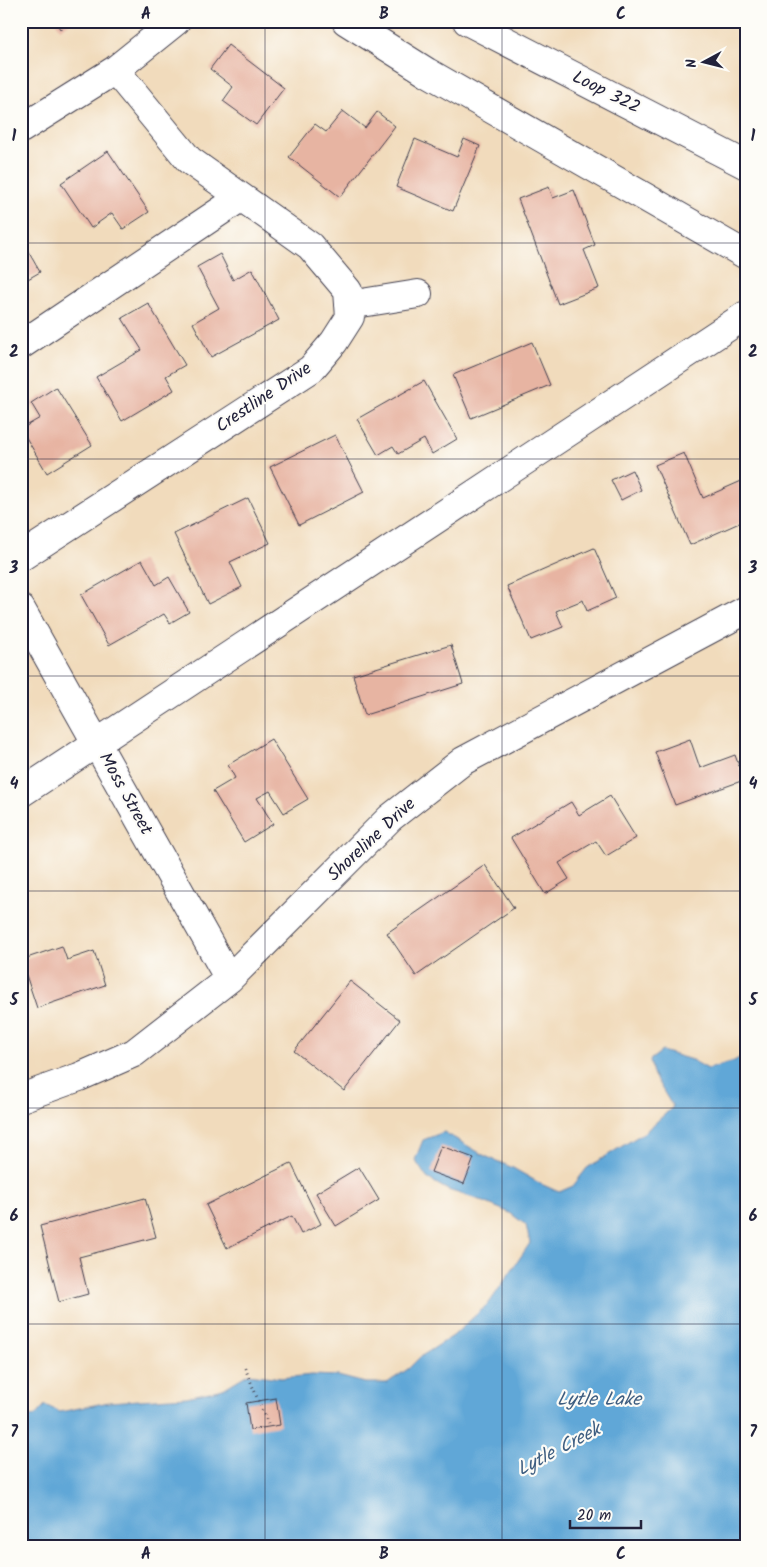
<svg xmlns="http://www.w3.org/2000/svg" width="767" height="1567" font-family="Kalam,sans-serif">
  <style>
    .water { fill: #61a7d7; stroke: #426489 }
    .building { fill: #e7b4a2 }
    .lines { fill: none; stroke-linecap: round; stroke-linejoin: round }
    .minor-casing { stroke: #413e4e; stroke-width: 30 }
    .major-casing { stroke: #413e4e; stroke-width: 30 }
    .path { stroke: #413e4e; stroke-width: 3; stroke-dasharray: 1 4; stroke-linecap: butt }
    .minor { stroke: #fff; stroke-width: 28 }
    .major { stroke: #fff; stroke-width: 28 }
    .grid { fill: none; stroke: #22223b; stroke-width: 1; stroke-opacity: 0.55 }
    .labels { text-anchor: middle; dominant-baseline: central; stroke-width: 4.5; stroke-linejoin: round; paint-order: stroke }
    .street-label { font-size: 18px; fill: #22223b; stroke: #fdfcf7 }
    .water-label { font-size: 19px; font-style: italic; fill: #3e5e81; stroke: #fdfcf7 }
    .neatline { fill: none; stroke: #22223b; stroke-width: 2 }
    .grid-label { font-size: 16px; text-anchor: middle; font-weight: bold; fill: #22223b }
  </style>
  <rect width="100%" height="100%" fill="#fdfcf7"/>
  <filter id="ink" filterUnits="userSpaceOnUse"><feTurbulence type="fractalNoise" baseFrequency=".02" numOctaves="2"/><feDisplacementMap in="SourceGraphic" scale="10" xChannelSelector="R" yChannelSelector="G"/><feConvolveMatrix kernelMatrix="1 2 1 2 8 2 1 2 1" color-interpolation-filters="sRGB"/></filter>
  <filter id="wash" filterUnits="userSpaceOnUse"><feTurbulence type="fractalNoise" baseFrequency=".0096" numOctaves="4" result="noise"/><feDisplacementMap in="SourceGraphic" scale="20" xChannelSelector="R" yChannelSelector="G"/><feGaussianBlur stdDeviation="1.12" result="paint"/><feColorMatrix in="noise" values="0 0 0 0 0 0 0 0 0 0 0 0 0 0 0 0 0 1.4 0 .05"/><feComposite in="paint" operator="in"/></filter>
  <g filter="url(#wash)">
    <rect width="100%" height="100%" fill="#f1dbbc"/>
    <!-- water -->
    <path class="water" d="M662,1051L692,1060L708,1069L734,1061L746,1054V1546H21V1418L35,1416L45,1405L60,1412L109,1402L187,1397L223,1389L248,1374L281,1378L312,1375L338,1376L365,1383H387L408,1369L420,1357L453,1336L490,1302L530,1243L526,1225L510,1213L477,1199L448,1190L427,1178L415,1160L423,1140L444,1132L485,1156L513,1168L541,1184L559,1192L573,1186L587,1168L645,1132L673,1107L653,1074L650,1060Z"/>
    <g id="blocks">
      <!-- building -->
      <path class="building" d="M55,21H72L60,29Z
        M228,45L284,88L256,125L223,101L233,87L210,69Z
        M343,111L365,128L377,112L395,126L340,197L289,157L315,124L326,132Z
        M415,139L457,157L464,139L480,146L453,211L396,187Z
        M108,151L149,212L123,229L112,213L91,228L61,183Z
        M549,187L553,198L574,190L595,245L584,250L599,288L558,304L518,199Z
        M21,239L40,272L21,283Z
        M220,254L233,280L252,269L279,320L211,357L193,323L219,308L197,267Z
        M148,303L185,365L166,376L174,390L122,421L96,377L142,350L122,318Z
        M532,342L550,385L471,418L453,375Z
        M424,381L457,439L432,454L424,439L398,454L393,446L378,455L357,419Z
        M56,387L92,445L47,473L21,429L40,418L31,403Z
        M335,435L364,492L299,525L270,467Z
        M684,453L703,498L746,479V520L690,545L655,465Z
        M632,470L641,490L621,500L611,480Z
        M248,498L270,543L230,562L242,587L208,604L174,534Z
        M594,548L616,598L587,611L583,600L556,611L563,627L531,640L507,586Z
        M142,560L156,585L169,577L189,612L170,623L164,614L109,645L81,595Z
        M451,645L463,684L365,715L353,675Z
        M271,739L308,799L284,813L270,791L257,798L273,824L244,842L213,791L235,778L228,765Z
        M690,739L700,768L735,755L744,780L675,805L655,752Z
        M610,796L636,838L606,856L596,841L559,863L569,879L545,894L511,838L571,802L579,815Z
        M485,865L514,908L416,976L387,933Z
        M62,946L67,960L94,951L105,985L37,1008L21,960Z
        M350,981L400,1020L344,1091L294,1051Z
        M441,1146L474,1158L464,1184L431,1172Z
        M291,1163L321,1224L301,1234L292,1216L227,1248L206,1205Z
        M359,1167L379,1200L336,1226L316,1193Z
        M145,1198L156,1237L79,1257L88,1294L59,1302L40,1226Z
        M276,1398L280,1425L250,1430L246,1403Z"/>
    </g>
  </g>
  <g filter="url(#ink)">
    <use href="#blocks" fill-opacity="0" stroke="#413e4e" stroke-width="1"/>
    <g class="lines">
      <defs>
        <path id="minor" d="M346,21L427,72L746,255
          M21,129L115,70L176,21
          M349,305L418,294
          M21,345L240,198
          M21,557L311,369L334,342L350,317L348,291L310,246L189,160L115,70
          M21,609L229,979
          M21,793L746,315
          M21,1098L79,1077L134,1053L229,979L390,818L463,761L746,610"/>
        <path id="major" d="M467,21L746,165"/>
      </defs>
      <!-- minor casing -->
      <use href="#minor" class="minor-casing"/>
      <!-- major casing -->
      <use href="#major" class="major-casing"/>
      <!-- path -->
      <path class="path" d="M245,1368L268,1424"/>
      <!-- minor -->
      <use href="#minor" class="minor"/>
      <!-- major -->
      <use href="#major" class="major"/>
    </g>
  </g>
  <!-- grid -->
  <path class="grid" d="M265,21V1546M502,21V1546M21,243H746M21,459H746M21,676H746M21,891H746M21,1108H746M21,1324H746"/>
  <g class="labels">
    <!-- street labels -->
    <g class="street-label">
      <text transform="translate(606 93) rotate(27)">Loop 322</text>
      <text transform="translate(264 398) rotate(-34)">Crestline Drive</text>
      <text transform="translate(125 794) rotate(61)">Moss Street</text>
      <text transform="translate(372 840) rotate(-43)">Shoreline Drive</text>
    </g>
    <!-- water labels -->
    <g class="water-label">
      <text x="599" y="1400">Lytle Lake</text>
      <text transform="translate(559 1450) rotate(-28)">Lytle Creek</text>
    </g>
  </g>
  <!-- margin -->
  <rect width="767" height="1567" fill="none" stroke="#fdfcf7" stroke-width="55"/>
  <!-- north arrow -->
  <g transform="translate(704 62) rotate(263)" stroke="#fdfcf7" stroke-width="4" paint-order="stroke">
  <path d="M0-4L9 19L0 12L-9 19Z" fill="#22223b"/>
  <text y="-8" font-size="14" font-weight="bold" text-anchor="middle" fill="#22223b">N</text>
  </g>
  <!-- scale -->
  <path d="M570 1520v8h71v-8" fill="none" stroke="#22223b" stroke-width="2.5"/>
  <text x="577" y="1520" font-size="15" fill="#22223b" stroke="#fdfcf7" stroke-width="4" paint-order="stroke">20 m</text>
  <rect x="28" y="28" width="712" height="1512" class="neatline"/>
  <g class="grid-label">
    <text x="146" y="19">A</text>
    <text x="384" y="19">B</text>
    <text x="621" y="19">C</text>
    <text x="14" y="141">1</text>
    <text x="753" y="141">1</text>
    <text x="14" y="357">2</text>
    <text x="753" y="357">2</text>
    <text x="14" y="573">3</text>
    <text x="753" y="573">3</text>
    <text x="14" y="789">4</text>
    <text x="753" y="789">4</text>
    <text x="14" y="1005">5</text>
    <text x="753" y="1005">5</text>
    <text x="14" y="1221">6</text>
    <text x="753" y="1221">6</text>
    <text x="14" y="1437">7</text>
    <text x="753" y="1437">7</text>
    <text x="146" y="1559">A</text>
    <text x="384" y="1559">B</text>
    <text x="621" y="1559">C</text>
  </g>
</svg>
